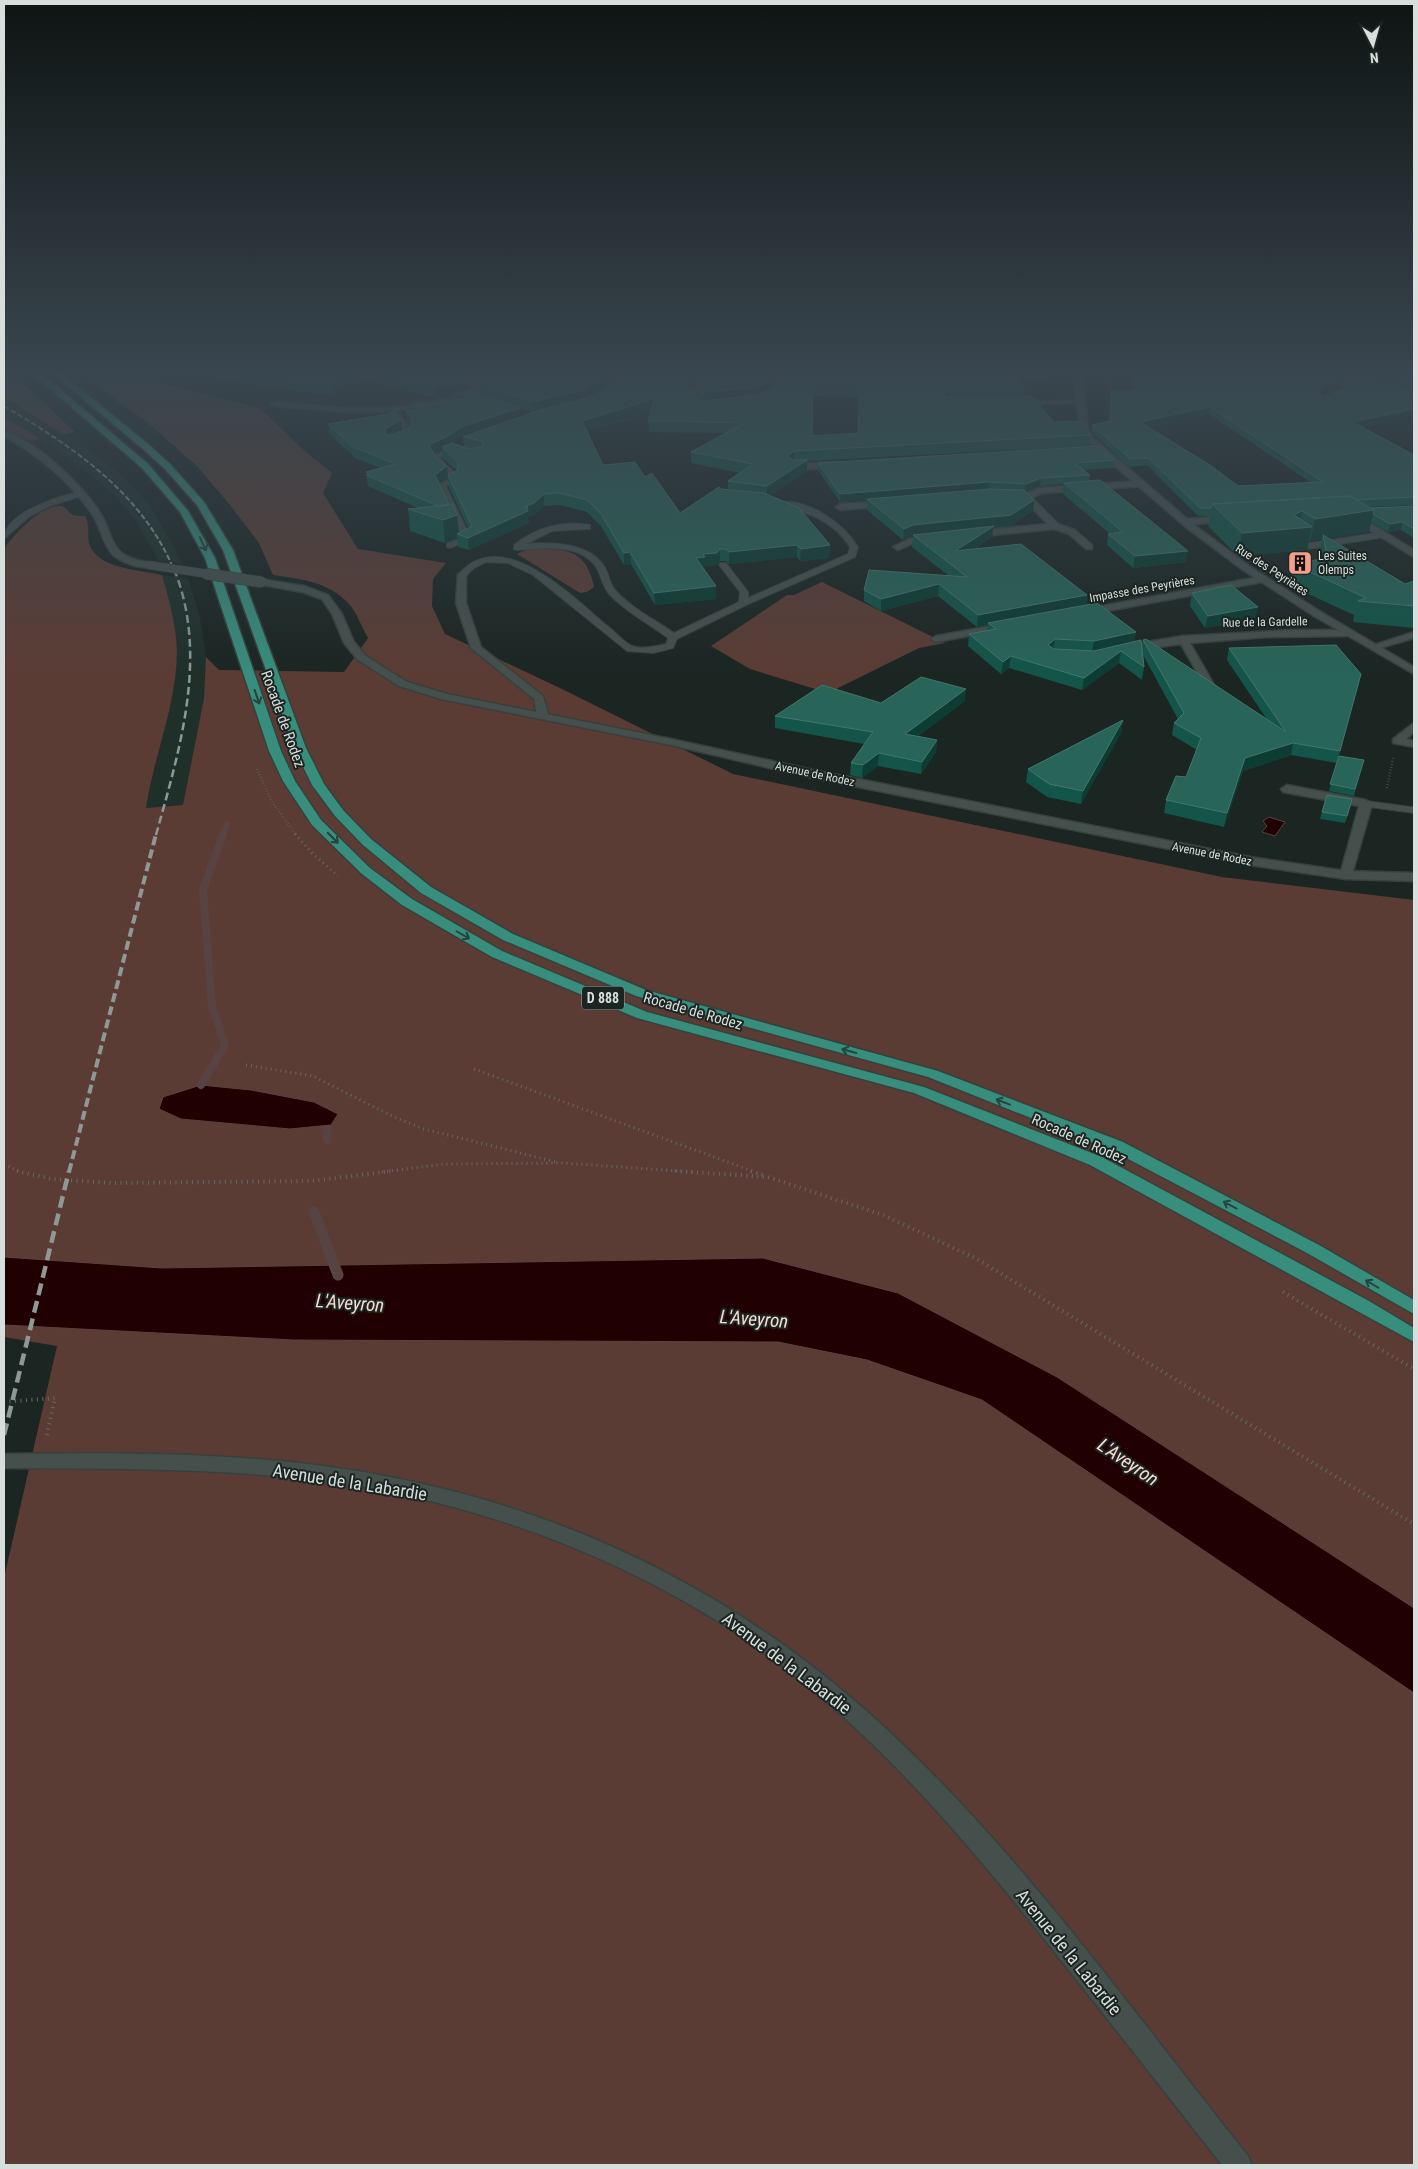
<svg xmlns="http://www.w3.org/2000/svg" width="1418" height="2169" font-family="'Roboto Condensed',sans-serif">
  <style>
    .built { fill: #1f302b }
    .green { fill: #5b3c34 }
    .water { fill: #200000; stroke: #574342 }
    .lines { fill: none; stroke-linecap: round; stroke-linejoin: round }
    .stream-far2 { stroke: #574342; stroke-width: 6 }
    .stream-far1 { stroke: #574342; stroke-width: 8 }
    .stream { stroke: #574342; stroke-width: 11 }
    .service-casing { stroke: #37403d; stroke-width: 2 }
    .minor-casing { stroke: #37403d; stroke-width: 3 }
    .tertiary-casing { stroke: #37403d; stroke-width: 3 }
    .trunk-casing { stroke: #37403d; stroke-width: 3 }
    .path-far3 { stroke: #616a67; stroke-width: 2; stroke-dasharray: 0.5 2; stroke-linecap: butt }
    .path-far2 { stroke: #616a67; stroke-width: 2.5; stroke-dasharray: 0.5 2.5; stroke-linecap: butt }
    .path-far1 { stroke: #616a67; stroke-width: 3; stroke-dasharray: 1 4; stroke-linecap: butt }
    .path { stroke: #616a67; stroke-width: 4; stroke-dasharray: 1 4.5; stroke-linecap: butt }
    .service { fill: #45504d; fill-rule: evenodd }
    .minor { fill: #45504d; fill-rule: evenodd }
    .tertiary { fill: #45504d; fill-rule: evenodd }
    .trunk { fill: #388e7c; fill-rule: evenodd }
    .rail-far3 { stroke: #909896; stroke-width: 2; stroke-dasharray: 5.5 2.5; stroke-linecap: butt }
    .rail-far2 { stroke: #909896; stroke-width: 2.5; stroke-dasharray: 8 4; stroke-linecap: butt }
    .rail-far1 { stroke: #909896; stroke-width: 4; stroke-dasharray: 9 4.5; stroke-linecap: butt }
    .rail { stroke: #909896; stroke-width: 4.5; stroke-dasharray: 12 6; stroke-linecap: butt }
    .tertiary-bridge-far1-casing { stroke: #37403d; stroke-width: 9; stroke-linecap: butt }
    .tertiary-bridge-casing { stroke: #37403d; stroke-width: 12; stroke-linecap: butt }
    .tertiary-bridge-far1 { stroke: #45504d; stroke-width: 8 }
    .tertiary-bridge { stroke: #45504d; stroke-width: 11 }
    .wall { fill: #135548; fill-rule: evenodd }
    .shaded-wall { fill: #0d3c32 }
    .building { fill: #286458; stroke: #43776d; fill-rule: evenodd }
    .oneway { stroke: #24443d }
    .labels { text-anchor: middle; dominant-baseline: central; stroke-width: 4; stroke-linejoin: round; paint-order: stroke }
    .far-poi-label { font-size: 12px; fill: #d7dedc; stroke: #1b2522; text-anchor: start }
    .far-street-label { font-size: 12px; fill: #d7dedc; stroke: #1b2522 }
    .shield { fill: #1b2522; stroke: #9fa6a4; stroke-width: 1 }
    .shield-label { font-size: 14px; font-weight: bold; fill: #d7dedc }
    .street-label { font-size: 15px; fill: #d7dedc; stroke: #1b2522 }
    .near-street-label { font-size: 18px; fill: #d7dedc; stroke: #1b2522 }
    .near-water-label { font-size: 19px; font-style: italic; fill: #fcdad2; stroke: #1b2522 }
  </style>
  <rect width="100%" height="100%" fill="#1b2522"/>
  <!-- built -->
  <path class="built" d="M4,397L64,435L70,436L122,476L150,505L183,564L159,561L135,519L114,495L91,475L41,439L4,417Z
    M162,575L188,579L200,617L206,657L204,698L183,806L145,808L173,691L177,650L172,614Z"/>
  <!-- green -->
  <path class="green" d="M4,373C17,373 63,421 75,432L64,435L4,397Z
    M79,373H146L148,380L260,408L308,454L332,473L323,493L358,549L446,563L433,579L432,606L445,634L562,689L733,774L1222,877L1414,900V2165H4V1578L57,1346L4,1337V549C14,535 41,504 61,506C67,507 68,513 73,515C76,516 82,516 85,516C91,527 86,537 90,546C100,569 140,570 162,575C169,599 176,625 177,650C177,704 154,755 146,808L183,805L204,698L206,657L219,670L344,672L368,638C362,628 357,613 349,604C329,582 301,579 273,575L259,543L230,505L197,466L147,422Z
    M4,417L41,439L30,441L4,428Z
    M528,549C563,548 586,547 594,587L587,592L580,593L517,554Z
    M822,582L945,643L919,648L828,693L750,669L711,646L787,595H794Z"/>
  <!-- water -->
  <path class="water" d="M1269,817L1285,822L1275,836L1262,832L1267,826L1263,821Z
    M201,1085L251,1090L314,1102L338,1114L331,1125L290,1129L181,1119L159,1109L163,1097Z
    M4,1257L162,1268L763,1258L898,1293L1057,1377L1414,1608V1693L982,1400L867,1360L778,1342L293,1340L4,1325Z"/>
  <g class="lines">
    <!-- stream-far2 -->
    <path class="stream-far2" d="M223,835L227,824"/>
    <!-- stream-far1 -->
    <path class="stream-far1" d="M201,1085L225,1045L212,1006L203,890L223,834
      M327,1129V1140"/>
    <!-- stream -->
    <path class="stream" d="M314,1212L338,1275"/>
    <defs>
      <path id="service" d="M1080,400L1082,403L1020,405L1016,403L1020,401Z
        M453,447L457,449L456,451L440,457L446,465L458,475L456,482L446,486L471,539L450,548L447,547V543L462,538L438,485L449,479L450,476L440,469L432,456Z
        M78,492H81V496L50,506L30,516L4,539C4,513 57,497 78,492Z
        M779,502C808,498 844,524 858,547L855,557L746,605L677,639L673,648L653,653L627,651L533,575L508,563L486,562L474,568L464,578L457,576C501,521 574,599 611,629C617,634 625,643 632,646C641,650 656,646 666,644L668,638C649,624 626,612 609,594C602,586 602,576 596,567C580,543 542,548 517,550L514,549V545C535,528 563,520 590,525V529H587L552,531L526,544C552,542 588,542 604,566C609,573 609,583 615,590C631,608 654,619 674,633L739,602L740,592L719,565L720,563H726L748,592V598L848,554L850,547C834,521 808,512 779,506Z
        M1382,532L1386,535L1385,537L1309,549L1291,537L1298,535L1310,543Z
        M1366,801L1411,807H1414V813L1362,806V802Z"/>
      <path id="minor" d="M775,373H783L781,392L770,399H764V395L773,391Z
        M1322,373H1332L1355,383L1374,387C1361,395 1333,381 1322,373Z
        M449,375H468L480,381L477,395L483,397V401L472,398L396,411L412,430L410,437L394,442L390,440L391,438L403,434L404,430L388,412H346L275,406L271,404L275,402L346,408H390L470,394L473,384L466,379H449Z
        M692,384L699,386L696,398L705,406V410H699L688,399Z
        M839,462L843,465L842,467L794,470L790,467L794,464Z
        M1140,481L1143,482V486L1042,493L1032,498L1058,524L1075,530L1092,545V549H1086L1069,534L1054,529L973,537L968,534L973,531L1048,524L1023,499L1008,497V493L1025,494L1040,488Z
        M886,501L889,502V506L840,510L836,507L840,504Z
        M1351,515H1357L1414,550V557L1351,519Z
        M1228,516L1232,519L1231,521L1185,525L1181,522L1185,519Z
        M933,535L938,538L936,540L914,543L898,550L893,547L909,539Z
        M458,574L466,576V603L481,647L543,696L549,717L547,719H539L537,717L534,699L471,648L456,603Z
        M1264,576L1269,579L1267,581L1086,615L1081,612L1086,609Z
        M1007,623L1011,624V628L936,642L931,639L936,636Z
        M1293,630H1347L1352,633L1347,636L1267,637L1190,643L1213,683L1208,686L1203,683L1181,644L1135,650L1130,647L1135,644L1183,636Z
        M1414,632V638L1373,650L1368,647Z
        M1414,723V732L1406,739L1414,741V747L1393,743V739Z
        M1287,785L1366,800L1372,804L1351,878L1346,879L1340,875L1359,806L1283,792L1281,789Z"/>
      <path id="tertiary" d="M1073,373H1081L1089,433L1098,442L1193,524L1249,566L1321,612L1414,667V674L1314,616L1243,570L1187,528L1092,446L1081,433Z
        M4,431C36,441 87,488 103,518C110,530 111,545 123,554C132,560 142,561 152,563V567C140,569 122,563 113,555C102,543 101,527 92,514C70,482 38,455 4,436Z
        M261,579L304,586L328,595L342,614L354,642L366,656L407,682L447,694L671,739L813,770L1250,857L1346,871L1414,873V881L1346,879L1250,865L813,778L671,745L441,699L399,686L358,660L344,643L332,614L322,599L302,592L258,584L256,582Z
        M4,1454C132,1452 264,1452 390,1477C586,1515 758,1605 901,1743C1031,1867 1136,2016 1248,2156L1252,2165H1222C1167,2095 1112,2024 1056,1954C967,1841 872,1728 754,1645C645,1570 521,1519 391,1492C265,1467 133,1469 4,1468Z"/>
      <path id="trunk" d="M32,373H41L148,464L188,511L215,558L281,751L295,781L321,820L370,868L412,899L502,951L647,1012L924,1087L1102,1157L1369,1301L1414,1328V1342L1090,1165L914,1093L637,1018L492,957L402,905L362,874L312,825L283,781L269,751L205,558L180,512L142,468Z
        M52,373H61L148,444L171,465L204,502L233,550L306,748L324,784L343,810L371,839L431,887L513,934L646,990L938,1071L1123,1142L1319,1245L1414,1300V1314L1307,1253L1111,1150L928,1077L636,996L503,940L421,893L363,845L335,816L312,785L294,748L223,550L197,505L165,469L142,448Z"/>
    </defs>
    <!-- service casing -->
    <use href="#service" class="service-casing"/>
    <!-- minor casing -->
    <use href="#minor" class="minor-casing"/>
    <!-- tertiary casing -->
    <use href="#tertiary" class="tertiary-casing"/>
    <!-- trunk casing -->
    <use href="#trunk" class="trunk-casing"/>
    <!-- path-far3 -->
    <path class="path-far3" d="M1099,381L1132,383
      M606,423L652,417"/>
    <!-- path-far2 -->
    <path class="path-far2" d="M257,769L271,800L296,835
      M1387,788L1393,758"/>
    <!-- path-far1 -->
    <path class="path-far1" d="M295,834L313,854L338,876
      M246,1065L313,1076L394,1117L424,1129L556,1162
      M474,1069L755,1172
      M4,1164L20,1172
      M382,1172L444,1164L562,1163L694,1172"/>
    <!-- path -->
    <path class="path" d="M17,1171L52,1179L111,1183L312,1181L392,1171
      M675,1171L768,1177L883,1215L975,1258L1414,1524
      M751,1171L763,1175
      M1283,1292L1414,1369
      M4,1402L55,1398L46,1439"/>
    <!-- service -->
    <use href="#service" class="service"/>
    <!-- minor -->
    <use href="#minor" class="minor"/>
    <!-- tertiary -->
    <use href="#tertiary" class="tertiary"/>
    <!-- trunk -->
    <use href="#trunk" class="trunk"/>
    <!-- rail-far3 -->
    <path class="rail-far3" d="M4,406C75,448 145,495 176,575"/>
    <!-- rail-far2 -->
    <path class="rail-far2" d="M156,835C179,752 208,659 176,574"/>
    <!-- rail-far1 -->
    <path class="rail-far1" d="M69,1172L156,834"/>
    <!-- rail -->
    <path class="rail" d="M4,1435L69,1171"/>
    <defs>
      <path id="tertiary-bridge-far1" d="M149,565L215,575"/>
      <path id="tertiary-bridge" d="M207,574L261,582"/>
    </defs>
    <!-- tertiary-bridge-far1 casing -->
    <use href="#tertiary-bridge-far1" class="tertiary-bridge-far1-casing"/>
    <!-- tertiary-bridge casing -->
    <use href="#tertiary-bridge" class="tertiary-bridge-casing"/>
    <!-- tertiary-bridge-far1 -->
    <use href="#tertiary-bridge-far1" class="tertiary-bridge-far1"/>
    <!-- tertiary-bridge -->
    <use href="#tertiary-bridge" class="tertiary-bridge"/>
  </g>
  <!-- wall -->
  <path class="wall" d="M213,373H620L612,382L587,398L590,397L620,378L623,373H775L772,388L782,383L784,373H1050L1049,375L1048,374V379L1016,378L1025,389V396L1054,422L1091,435L1089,446L807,461V471L769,496L830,545L829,558L800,561L797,557L729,564L726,561H720L717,565L705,566V569H704L716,586V599L655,605L631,564L624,565L601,526L587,512L560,505L544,506L534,515L528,517L529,523L469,550L458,547L457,538L445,543L410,531L408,509L418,508L368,486L366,472L381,468L355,458L329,434L328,424L402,430L411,427V426L407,421L406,411L415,410V407L455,400V395L437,398L362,379L349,383L335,396L214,379ZM468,373H471L480,380L479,383V393L469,390L471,385ZM694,382L699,384L698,398L688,390L689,386ZM813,396L860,397L858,433L812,436ZM520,408L532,412L520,417ZM651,411L648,421L649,432L725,433L691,452V463L740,473L728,481V490L721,489L680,513L645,477L603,465L586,431ZM470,434L463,437L464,447L453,443L461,437ZM442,450L443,458L457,471L448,475L447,466L437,459L434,454ZM448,477L449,487L468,528L459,533L457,515L449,505L439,484Z
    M1127,373H1334L1341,385L1322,391L1320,395L1323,397L1414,388V416L1362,427L1414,455V505L1369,507L1371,508L1414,506V538L1401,530L1388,532L1371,522L1369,532L1329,538L1405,584L1414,581V628L1353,622L1354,615L1289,585L1293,564L1319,559V555L1322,539L1310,541L1309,540L1307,550L1238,556L1208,526L1210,516H1198L1147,465L1129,467L1091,432L1092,425L1109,421L1111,390L1132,391ZM1209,414L1310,482L1238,486L1148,427Z
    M1336,373H1414V387L1354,381Z
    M1115,460L1114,468L1083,470L1090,475L1089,481L1186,562L1133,568L1107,545L1108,534H1110L1062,493L1063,484L1040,486L1026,492L1034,500L1033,511L1010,526L993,528L992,537L975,549L1087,595L1086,605L1135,641L1142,646L1143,640L1266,718L1227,660L1229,648L1361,674L1337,762L1362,767L1354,796L1329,791L1337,763L1291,755L1243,771L1224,827L1164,813L1166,800L1186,777L1197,750L1172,735L1174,723L1178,719L1143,655L1144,667L1142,680L1119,663L1082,690L1009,668L1001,674L968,646L969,634L987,631L988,625L977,627L938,596L881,611L864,601V590L949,576L912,547L913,536L903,540L867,510V500L840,502L818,470V463Z
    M1192,593L1255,619L1205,628L1190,606Z
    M965,701L918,736L937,740L936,752L921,774L878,766L862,778L850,775L851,763L864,744L775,728V716L881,703Z
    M1123,720L1121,733L1081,804L1047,797L1026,782L1028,769Z
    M1351,806L1345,823L1320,819L1322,812Z"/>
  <!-- shaded-wall -->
  <path class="shaded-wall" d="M348,373H361L362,379L349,383L335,396L334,385Z
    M608,373H620L612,382L583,400L534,413L533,402Z
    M692,373H694V382L689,386L686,399V388L689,375Z
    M773,373H775L771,390L754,398L704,403V392Z
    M470,374L471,385L469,392L455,393V395L437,398L436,387Z
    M1343,378L1341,385L1322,391L1316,400L1318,393L1324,384Z
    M949,390L948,401L943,395Z
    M654,399V410L582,432V421Z
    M1210,407L1209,414L1139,430L1140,422Z
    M520,408V418L461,437L449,447H442V450L430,455L429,445L461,427Z
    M1414,409V416L1351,430L1353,422Z
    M401,420L402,430L387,445L385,429Z
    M794,451V462L788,456Z
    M807,460V471L767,498V486Z
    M447,466L448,477L436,486L435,475Z
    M1041,478L1040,486L1025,492L1026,484Z
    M989,482L988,490L867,499V500L840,502V494Z
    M544,494V506L534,515L528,517L529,523L469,550L468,538L524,507Z
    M1034,500L1033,511L1010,526L993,528L992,537L954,563L955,551L991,528L912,536L903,540L904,529L913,525Z
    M1374,510L1369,532L1324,539L1323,535L1322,539L1310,541L1315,519Z
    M1302,511L1298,528L1312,527L1307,550L1238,556L1242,533L1294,515Z
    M457,515L459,535L457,534V538L445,543L443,520Z
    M1402,522L1401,530L1388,532L1390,524Z
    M797,545V557L729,564V552Z
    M830,545L829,558L800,561L801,549Z
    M720,549V561L717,565L705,566V569L696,570V558L703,554Z
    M1188,551L1186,562L1133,568L1135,556Z
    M630,552L631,564L624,565V553Z
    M939,584L938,596L881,611V599Z
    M716,586V599L655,605L654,593Z
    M1087,595L1086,607L988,623V625L977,627L978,615Z
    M1258,607L1255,619L1205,628L1208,616Z
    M1136,632L1134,644L1092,653L1094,641Z
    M1055,639L1053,651L1048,645Z
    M1121,651L1119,663L1082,690L1084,678Z
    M1011,656L1009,668L1001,674L1003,662Z
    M966,689L965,701L904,746L905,734Z
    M1123,720L1121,733L1081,804L1083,791Z
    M937,740L936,752L921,774L922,762Z
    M1293,743L1291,755L1243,771L1224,827L1227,813L1245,758Z
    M879,753L878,766L862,778L863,765Z"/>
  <!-- building -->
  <path class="building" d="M244,373H348L334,385Z
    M378,373H468L470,374L468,382L436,387Z
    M482,373H608L583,390L533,402L479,383Z
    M623,373H692L689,375L686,388L701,401L757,395L782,383L784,373H1012L1025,389L949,390L943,395L949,398L1031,396L1054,422L1080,421L1091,435L794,451L788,456L793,460H807L767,486L728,481L753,464L691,452L744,423L648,421L654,399L582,421L603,465L635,462L645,477L652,473L680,513L719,487L721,489L764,493L799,508L830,545L801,549L797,545L729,552L726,549H720L717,553L703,554L705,557L696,558L716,586L654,593L630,552L624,553L601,514L587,500L559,493L544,494L534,503L524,507L527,506L528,511L468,538L457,534L472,526L448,475L457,471L458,462L442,447L452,443L469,449L483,446L482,441L463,437L537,411L590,397L620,378ZM813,386H860L858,433L812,436Z
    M697,373H773L771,379L755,388L704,392L698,388L701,375Z
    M1130,373H1334L1343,378L1324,384L1318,393L1323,397L1356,382L1414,388V409L1353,422L1414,455V497L1357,500L1350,496L1212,504L1211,508H1200L1148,458L1130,459L1092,425L1110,421L1111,390L1135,391ZM1210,407L1323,482L1238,486L1210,465L1140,422Z
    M1353,373H1414V380L1356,374Z
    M471,390L520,408L461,427L448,436L429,445L437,459L447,466L435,475L449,505L438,506L366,475L370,474L366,472L396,464L353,447L328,424L394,413L401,420L385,429L386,435H391L411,427L412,419L406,411L418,410L415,407L472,397L455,393Z
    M1098,446L1115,460L1074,463L1090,475L1041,478L1026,484L989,482L840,494L818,463Z
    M1100,480L1188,551L1135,556L1108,534L1123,532L1064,483Z
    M989,489L1024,490L1034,500L1011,515L913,525L904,529L867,499Z
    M1350,496L1374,510L1315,519L1302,511L1294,515L1312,527L1242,533L1212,504Z
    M453,504L457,515L443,520L408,509Z
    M1414,506V529L1402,522L1390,524L1373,514L1374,510L1371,508Z
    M994,526L955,551L1021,544L1087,595L978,615L939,584L881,599L864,590L869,570L967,577L913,535Z
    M1323,535L1405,584L1414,581V606L1358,601L1366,598L1293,564L1327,558Z
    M1231,585L1258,607L1208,616L1192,593Z
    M1097,603L1136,632L1094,641L1055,639L1048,645L1054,649L1094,651L1141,640L1144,667L1121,651L1084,678L1011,656L1003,662L969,634L996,629L988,623Z
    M1146,639L1286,732L1229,648L1336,645L1361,674L1340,751L1293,743L1245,758L1227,813L1166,800L1176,776L1186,777L1201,738L1174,723L1184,713L1143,640Z
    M921,677L966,689L905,734L937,740L922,762L879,753L863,765L851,763L873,732L775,716L822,685L881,703Z
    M1123,720L1083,791L1049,784L1028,769Z
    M1339,756L1364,760L1355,789L1330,784Z
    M1327,795L1352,799L1347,816L1322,812Z"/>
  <!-- one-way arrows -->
  <defs><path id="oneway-shaft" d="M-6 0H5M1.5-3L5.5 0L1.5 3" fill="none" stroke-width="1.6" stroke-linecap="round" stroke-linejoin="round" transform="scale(1.25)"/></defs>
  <g class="oneway">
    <use href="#oneway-shaft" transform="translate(203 544) rotate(65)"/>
    <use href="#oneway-shaft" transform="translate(257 697) rotate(71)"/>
    <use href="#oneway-shaft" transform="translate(333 838) rotate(45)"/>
    <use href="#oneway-shaft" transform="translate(463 935) rotate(30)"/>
    <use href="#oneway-shaft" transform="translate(849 1051) rotate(-164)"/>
    <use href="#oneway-shaft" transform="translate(1003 1102) rotate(-159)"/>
    <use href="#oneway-shaft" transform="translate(1230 1205) rotate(-152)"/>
    <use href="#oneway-shaft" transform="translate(1372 1284) rotate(-150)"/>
  </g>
  <!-- sky -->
  <linearGradient id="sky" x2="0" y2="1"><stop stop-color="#0f1413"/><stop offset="0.55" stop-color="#39464f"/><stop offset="1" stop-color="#39464f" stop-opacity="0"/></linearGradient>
  <rect width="1418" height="677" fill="url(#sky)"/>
  <!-- icons -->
  <defs>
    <symbol id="building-square" viewBox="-11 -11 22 22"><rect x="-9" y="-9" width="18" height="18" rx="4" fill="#f49e89" stroke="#1b2522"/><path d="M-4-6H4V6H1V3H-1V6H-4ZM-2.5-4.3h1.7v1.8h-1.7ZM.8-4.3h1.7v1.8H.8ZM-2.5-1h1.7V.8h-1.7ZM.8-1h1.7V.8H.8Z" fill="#111"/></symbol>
  </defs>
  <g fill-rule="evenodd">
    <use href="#building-square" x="1286" y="549" width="28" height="28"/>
  </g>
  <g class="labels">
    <!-- far-poi labels -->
    <g class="far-poi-label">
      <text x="1318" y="556">Les Suites<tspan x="1318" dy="14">Olemps</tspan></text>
    </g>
    <!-- far-street labels -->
    <g class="far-street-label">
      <text transform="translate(1272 570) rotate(33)">Rue des Peyrières</text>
      <text transform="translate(1142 589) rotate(-10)">Impasse des Peyrières</text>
      <text transform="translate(1265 622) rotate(-1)">Rue de la Gardelle</text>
      <text transform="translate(815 774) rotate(12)">Avenue de Rodez</text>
      <text transform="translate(1212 854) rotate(11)">Avenue de Rodez</text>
    </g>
    <!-- shield labels -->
    <rect class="shield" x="582" y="986.5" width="42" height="23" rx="4"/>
    <g class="shield-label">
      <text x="603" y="998">D 888</text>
    </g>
    <!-- street labels -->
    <g class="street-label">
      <text transform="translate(283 719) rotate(70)">Rocade de Rodez</text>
      <text transform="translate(693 1011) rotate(16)">Rocade de Rodez</text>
      <text transform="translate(1079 1139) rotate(24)">Rocade de Rodez</text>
    </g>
    <!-- near-street labels -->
    <g class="near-street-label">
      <text transform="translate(350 1482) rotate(9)">Avenue de la Labardie</text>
      <text transform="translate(787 1663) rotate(37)">Avenue de la Labardie</text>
      <text transform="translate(1069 1952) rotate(51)">Avenue de la Labardie</text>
    </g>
    <!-- near-water labels -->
    <g class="near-water-label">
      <text transform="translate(350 1303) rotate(4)">L'Aveyron</text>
      <text transform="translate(754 1319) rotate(4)">L'Aveyron</text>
      <text transform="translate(1128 1462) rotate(34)">L'Aveyron</text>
    </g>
  </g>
  <!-- border -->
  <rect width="1418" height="2169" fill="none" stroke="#d7dedc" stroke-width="10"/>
  <!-- north arrow -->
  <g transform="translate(1373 45) rotate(174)" stroke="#1b2522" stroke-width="4" paint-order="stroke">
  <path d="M0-4L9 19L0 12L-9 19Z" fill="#d7dedc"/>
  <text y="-8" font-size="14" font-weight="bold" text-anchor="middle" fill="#d7dedc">N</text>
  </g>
</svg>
